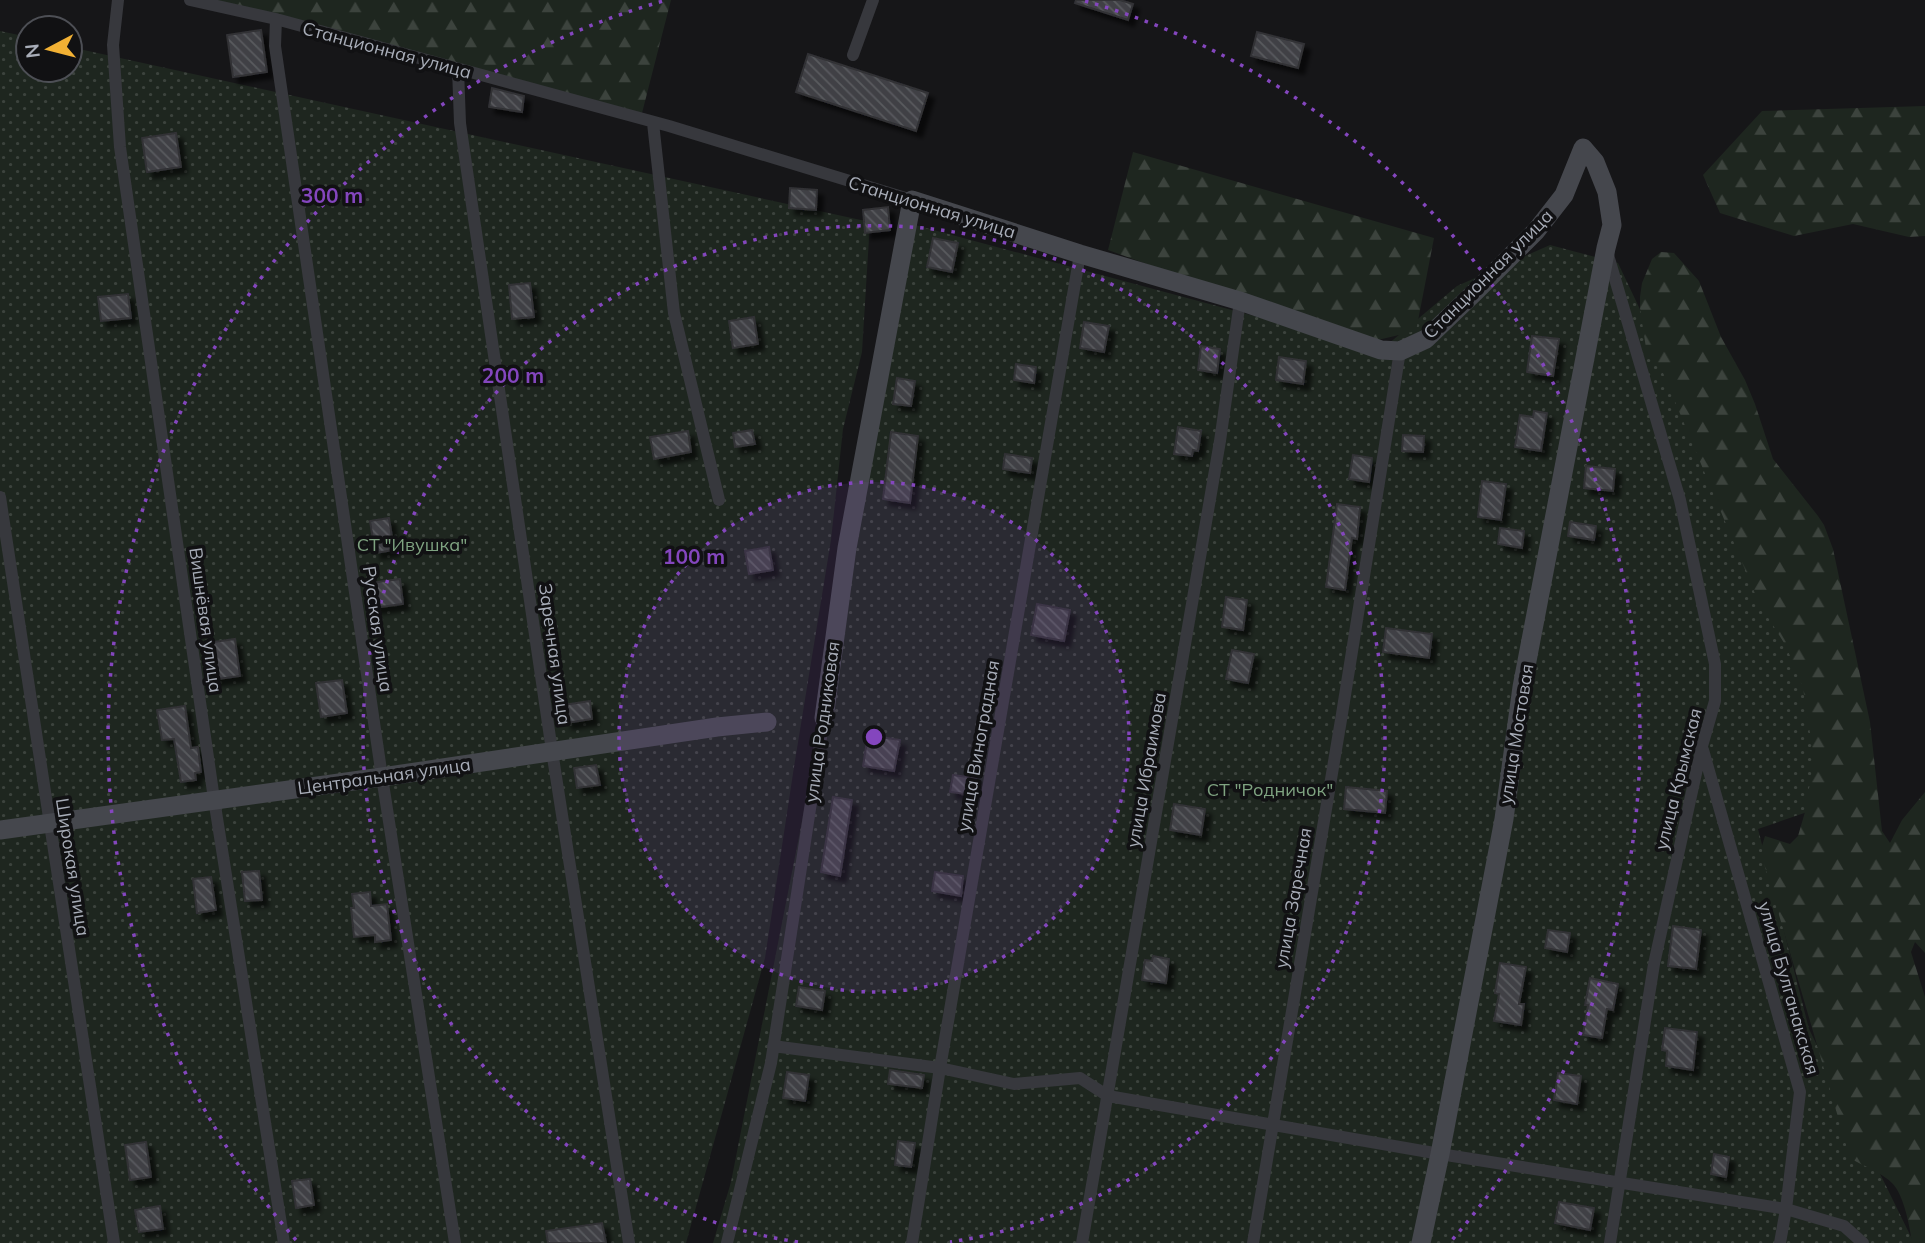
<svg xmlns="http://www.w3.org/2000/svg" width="1925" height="1243" font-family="Mulish,sans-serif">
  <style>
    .green { fill: url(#green-dots) }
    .forest { fill: url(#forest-firs) }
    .building { fill: url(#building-back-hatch); stroke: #303034; stroke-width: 2; filter: url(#shadow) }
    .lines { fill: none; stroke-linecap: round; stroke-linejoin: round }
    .street { stroke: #37383d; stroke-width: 12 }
    .secondary { stroke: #45474d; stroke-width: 19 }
    .ring { fill: none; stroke: #8446be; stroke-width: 3.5; stroke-dasharray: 3.5 7 }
    .labels { text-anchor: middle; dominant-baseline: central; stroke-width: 7; stroke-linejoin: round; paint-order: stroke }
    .street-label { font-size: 18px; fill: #a8adb8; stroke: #111113 }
    .park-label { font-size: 18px; fill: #7fa381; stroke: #111113 }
    .centre { fill: #8446be; stroke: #111113; stroke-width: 3.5 }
    .ring-label { font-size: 21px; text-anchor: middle; font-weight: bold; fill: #8446be; stroke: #111113; stroke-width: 7; stroke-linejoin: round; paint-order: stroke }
  </style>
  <defs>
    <pattern id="green-dots" width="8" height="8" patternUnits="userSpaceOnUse" patternTransform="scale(1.75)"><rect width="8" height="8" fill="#1e261f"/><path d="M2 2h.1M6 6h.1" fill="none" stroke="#3c433d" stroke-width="1.8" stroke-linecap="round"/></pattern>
    <pattern id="forest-firs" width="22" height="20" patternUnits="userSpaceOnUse" patternTransform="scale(1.75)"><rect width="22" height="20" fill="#1e261f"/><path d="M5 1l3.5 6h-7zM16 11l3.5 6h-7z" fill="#3c433d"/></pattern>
    <pattern id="building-back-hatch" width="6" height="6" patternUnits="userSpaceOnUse" patternTransform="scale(1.75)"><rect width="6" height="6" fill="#404145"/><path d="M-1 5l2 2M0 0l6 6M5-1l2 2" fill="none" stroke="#595a5e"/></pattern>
    <filter id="shadow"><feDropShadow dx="6" dy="6" stdDeviation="2" flood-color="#0009"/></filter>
  </defs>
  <rect width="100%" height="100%" fill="#161618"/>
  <!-- green -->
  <path class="green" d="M0,31L28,37V70H70V47L870,222L862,352L843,429L831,540L794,767L765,958L686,1243H0Z
    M915,225L1381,350L1457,286L1550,245L1618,263L1734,508L1851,797L1758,829L1809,1029L1914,1243H713L731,1182L815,755Z"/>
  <!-- forest -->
  <path class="forest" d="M215,0H671L642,113Z
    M1925,106V236L1909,237L1853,224L1794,236L1720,213L1703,175L1762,111Z
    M1133,152L1434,238L1416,331L1365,343L1108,250Z
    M1661,252L1674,253L1699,281L1721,337L1745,380L1755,404L1773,459L1818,516L1824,525L1833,549L1870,722L1882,831L1890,843L1902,820L1925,792V953L1915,942L1911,952L1925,997V1243H1912C1910,1227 1904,1196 1893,1184C1883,1173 1863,1166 1850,1158L1763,860L1762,846L1765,836L1790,844L1798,836L1805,812L1814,759L1803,688L1786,646L1759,603L1661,368L1646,348L1640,308V297L1642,283L1652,259Z"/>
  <!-- building -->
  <path class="building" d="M1076,0H1120L1133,4L1128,20L1075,3Z
    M261,30L267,72L233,77L227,35Z
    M1257,32L1304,44L1298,68L1251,56Z
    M808,54L928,93L916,131L796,92Z
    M492,88L524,96L522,112L489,107Z
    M176,133L181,167L147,172L142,138Z
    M790,188L817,190L816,210L789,208Z
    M888,207L890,230L865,233L863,210Z
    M933,238L958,243L952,272L927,267Z
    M530,283L534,317L512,319L509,285Z
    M128,294L131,318L101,321L98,297Z
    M754,317L758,344L733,348L729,321Z
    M1084,322L1109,326L1104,352L1080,348Z
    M1532,336L1559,339L1553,376L1527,372Z
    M1201,346L1220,349L1217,373L1198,370Z
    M1279,357L1306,361L1303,384L1276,380Z
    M1016,364L1036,367L1034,383L1014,380Z
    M897,378L915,381L911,406L893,404Z
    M1534,411L1547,413L1541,451L1515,447L1520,415L1533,417Z
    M1178,427L1201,431L1198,451L1193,450L1192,456L1174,454Z
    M752,430L755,444L735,447L733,433Z
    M688,431L691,452L654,459L650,437Z
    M891,432L918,436L910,503L883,499Z
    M1403,435L1424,436L1423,452L1402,451Z
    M1005,454L1032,458L1030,473L1003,469Z
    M1353,455L1372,458L1369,482L1349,479Z
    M1586,466L1615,469L1613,491L1584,488Z
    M1482,481L1506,484L1501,520L1478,517Z
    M1337,504L1360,507L1357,539L1352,538L1345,590L1326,587Z
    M389,518L394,550L375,553L370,521Z
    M1570,522L1596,526L1594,540L1568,536Z
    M1500,528L1524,531L1522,548L1498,544Z
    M769,547L773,570L749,574L745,551Z
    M400,579L403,604L373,608L370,583Z
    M1226,597L1247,600L1243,630L1222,627Z
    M1037,604L1070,610L1064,641L1031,635Z
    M1386,628L1432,634L1429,658L1383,652Z
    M235,639L240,676L211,680L206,643Z
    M1232,650L1254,654L1248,683L1226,679Z
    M342,680L347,713L321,717L316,683Z
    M590,701L592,719L566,723L563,705Z
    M185,706L191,748L198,747L201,772L195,773L196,780L181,782L174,739L162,740L157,710Z
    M868,735L900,740L894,771L863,766Z
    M596,765L600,785L577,788L574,768Z
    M953,775L976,778L973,795L950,792Z
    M1346,787L1387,791L1385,813L1344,809Z
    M833,797L852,800L840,876L821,872Z
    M1174,804L1205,809L1201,835L1170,830Z
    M259,871L262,900L245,901L242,872Z
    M935,872L963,876L961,896L932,891Z
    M211,877L216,910L197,913L193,879Z
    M370,892L371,906L387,904L391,940L375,942V935L354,937L351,908H354L352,894Z
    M1673,926L1701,930L1696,969L1668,966Z
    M1548,930L1570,933L1567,952L1545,948Z
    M1153,956L1169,959L1166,983L1142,980L1145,960L1152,961Z
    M1500,963L1526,967L1519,1004H1524L1521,1025L1494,1021L1499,994L1495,993Z
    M1590,978L1618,984L1613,1010L1607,1009L1602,1038L1583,1035L1588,1005H1585Z
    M799,987L825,991L822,1010L796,1006Z
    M1665,1028L1697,1032L1693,1070L1666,1066L1667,1051L1662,1050Z
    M890,1070L924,1075L922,1088L888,1084Z
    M787,1072L809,1075L805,1101L783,1098Z
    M1558,1073L1581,1076L1577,1104L1554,1100Z
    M898,1141L915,1143L911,1167L895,1165Z
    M146,1142L151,1177L130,1180L125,1145Z
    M1714,1154L1729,1157L1726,1177L1711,1174Z
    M310,1179L314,1205L296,1208L292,1181Z
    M1559,1202L1594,1208L1590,1230L1555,1223Z
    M160,1206L163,1229L139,1232L135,1210Z
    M602,1223L606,1243H548L546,1231Z"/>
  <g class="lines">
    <!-- street -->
    <path class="street" d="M118,0L113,45L120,147L214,799L284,1243
      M190,0L276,19L669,126L912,200
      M276,19L275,46L382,777L455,1243
      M853,55L873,0
      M458,69L460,123L552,751L629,1243
      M653,123L674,313L719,500
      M1608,255L1680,500L1715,664V701L1702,746L1654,964L1610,1243
      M0,497L114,1243
      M1703,750L1800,1092L1786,1209L1780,1243
      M773,1046L940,1068L1014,1084L1080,1078L1108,1096L1440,1154L1786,1209L1844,1226L1863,1243
      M727,1243L771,1063L824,718
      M912,1243L940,1068L1080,254
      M1082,1243L1220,441L1240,301
      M1253,1243L1342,714L1400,351"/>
    <!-- secondary -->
    <path class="secondary" d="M824,718L847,548L912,200L1080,254L1240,301L1381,350L1400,351L1426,339L1474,293L1536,231L1564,195L1583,148L1595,162L1607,192L1612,225L1606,248L1522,687L1504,819L1440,1154L1421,1243
      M0,830L382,777L717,727L767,722"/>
  </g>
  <!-- distance rings -->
  <circle cx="874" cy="737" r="255" fill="#8446be" fill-opacity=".12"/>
  <g class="ring">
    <circle cx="874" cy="737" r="255"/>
    <path d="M798 1242A511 511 0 1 1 950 1242"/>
    <path d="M296 1240A766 766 0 0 1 663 1M1085 1A766 766 0 0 1 1452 1240"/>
  </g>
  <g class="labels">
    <!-- street labels -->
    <g class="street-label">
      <text transform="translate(387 50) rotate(15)">Станционная улица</text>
      <text transform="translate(932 207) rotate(17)">Станционная улица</text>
      <text transform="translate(1488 274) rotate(-45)">Станционная улица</text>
      <text transform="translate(206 620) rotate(82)">Вишнёвая улица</text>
      <text transform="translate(378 629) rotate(82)">Русская улица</text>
      <text transform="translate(555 654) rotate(82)">Заречная улица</text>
      <text transform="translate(822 722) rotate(-82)">улица Родниковая</text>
      <text transform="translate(1516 734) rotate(-81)">улица Мостовая</text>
      <text transform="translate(978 746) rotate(-80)">улица Виноградная</text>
      <text transform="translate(1146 770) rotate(-80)">улица Ибраимова</text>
      <text transform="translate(384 776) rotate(-8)">Центральная улица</text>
      <text transform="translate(1678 779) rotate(-76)">улица Крымская</text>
      <text transform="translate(73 867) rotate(81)">Широкая улица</text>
      <text transform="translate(1293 898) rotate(-80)">улица Заречная</text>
      <text transform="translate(1789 988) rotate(74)">улица Булганакская</text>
    </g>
    <!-- park labels -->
    <g class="park-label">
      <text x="412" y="544">СТ "Ивушка"</text>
      <text x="1270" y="789">СТ "Родничок"</text>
    </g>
  </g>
  <circle cx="874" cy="737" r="10" class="centre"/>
  <g class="ring-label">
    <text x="332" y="203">300 m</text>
    <text x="513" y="383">200 m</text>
    <text x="694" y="564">100 m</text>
  </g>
  <!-- north arrow -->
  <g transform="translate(49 49) rotate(263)"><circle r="33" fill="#111113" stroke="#4d4f55" stroke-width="2"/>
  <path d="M0-5L12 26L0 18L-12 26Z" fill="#f2b134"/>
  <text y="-10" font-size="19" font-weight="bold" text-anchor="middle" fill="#a8adb8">N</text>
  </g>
</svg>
